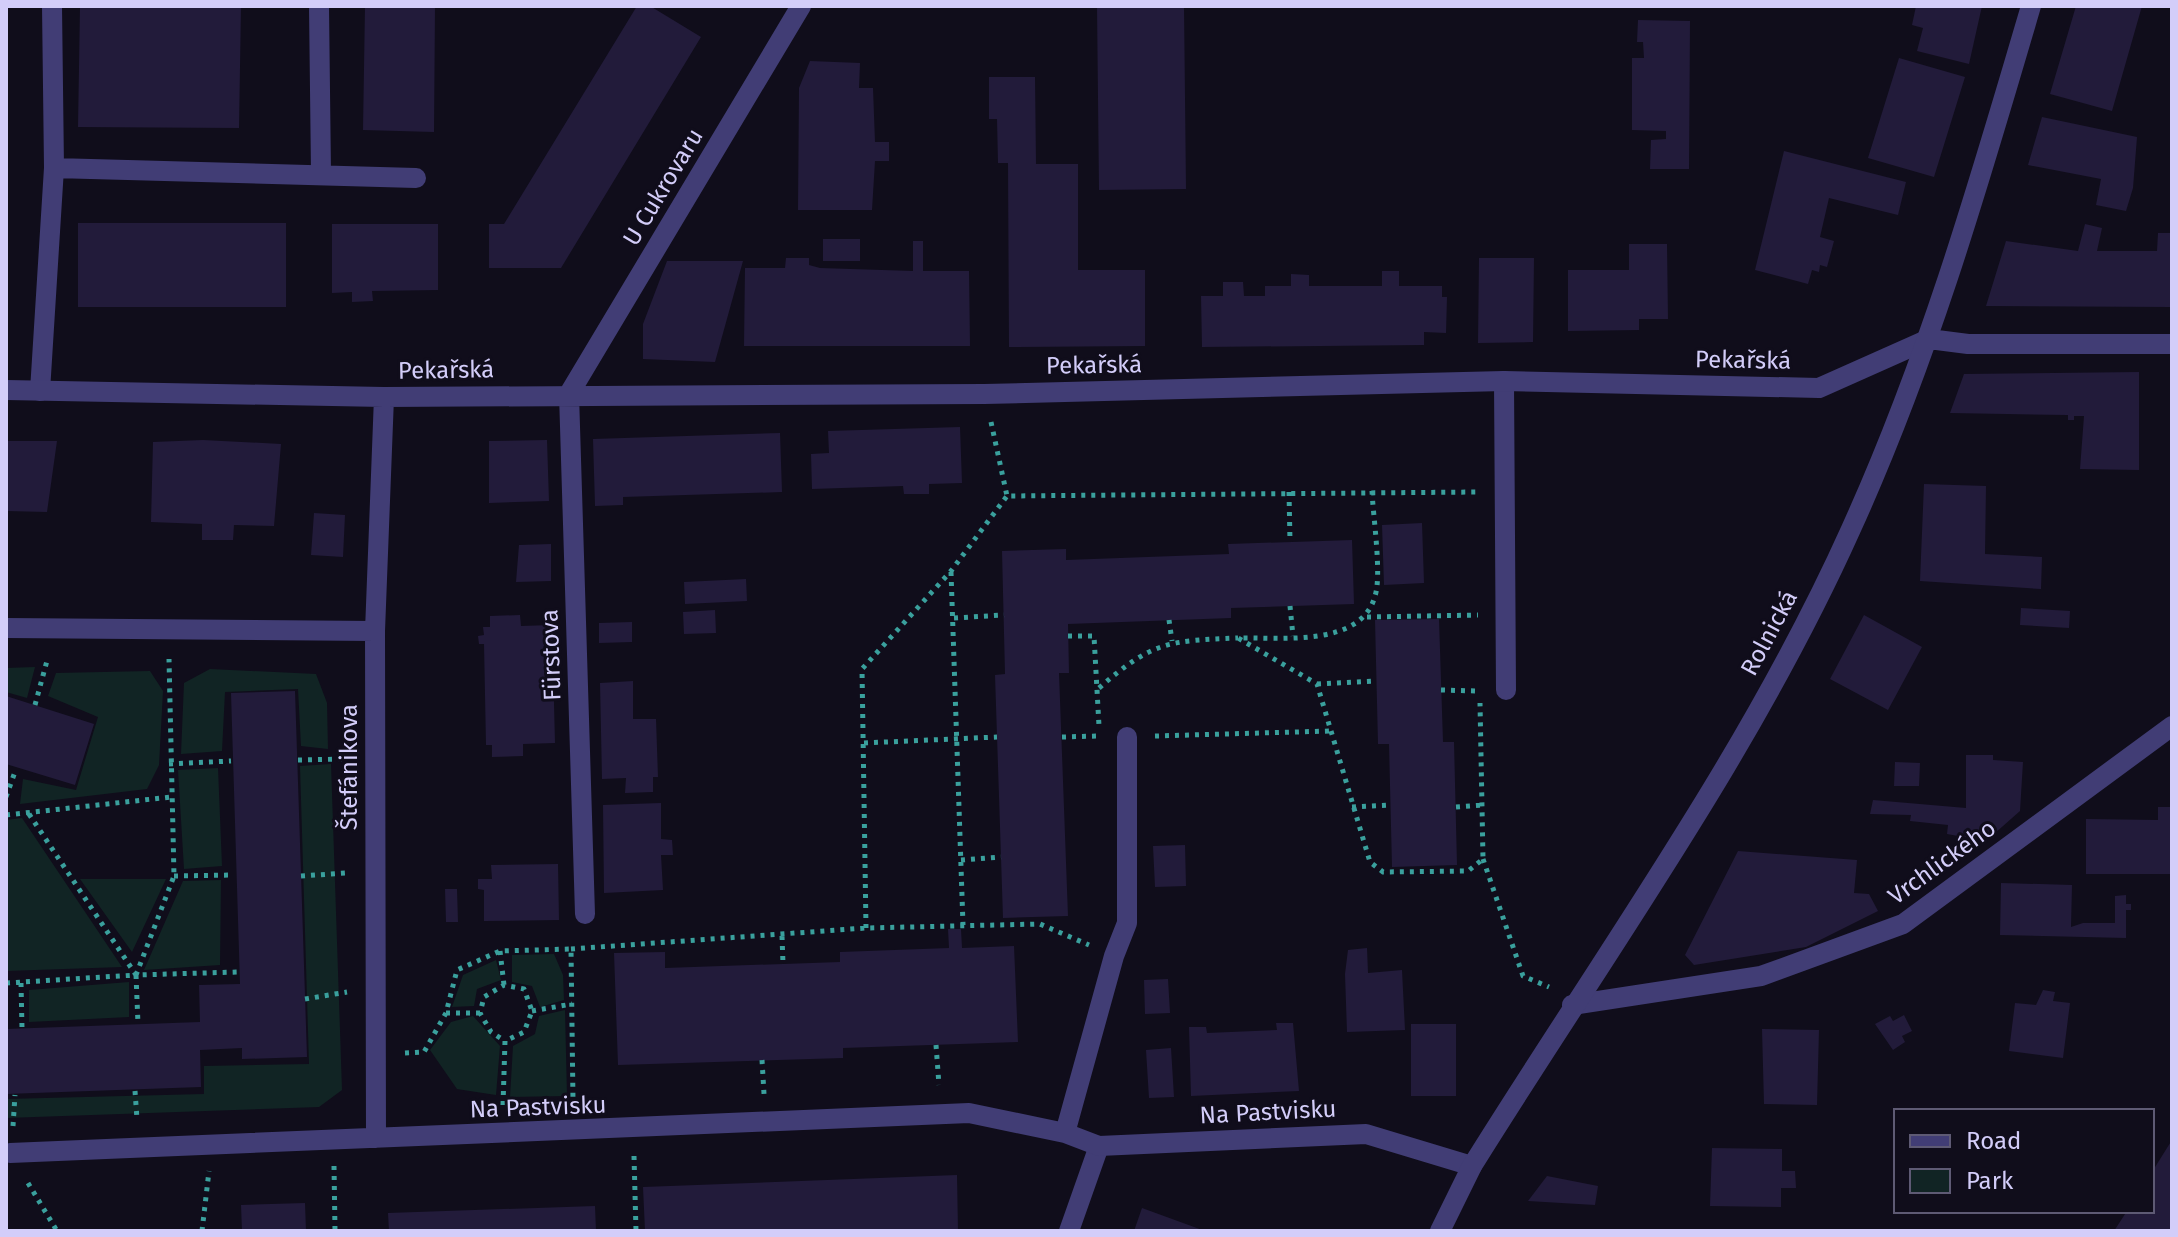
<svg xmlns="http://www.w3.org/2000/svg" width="2178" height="1237" font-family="'Fira Sans',sans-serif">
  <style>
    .green { fill: #112424 }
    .building { fill: #221b3a }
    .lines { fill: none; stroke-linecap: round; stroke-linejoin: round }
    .path { stroke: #3aa09d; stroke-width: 5; stroke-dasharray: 4 6; stroke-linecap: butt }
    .service { stroke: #413d75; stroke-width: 20 }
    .minor { stroke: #413d75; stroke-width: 20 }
    .tertiary { stroke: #413d75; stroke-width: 20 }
    .labels { text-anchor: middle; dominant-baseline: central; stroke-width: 6; stroke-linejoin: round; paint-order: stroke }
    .street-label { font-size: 24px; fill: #d3cdf9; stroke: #100d1b }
  </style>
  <rect width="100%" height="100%" fill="#100d1b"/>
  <!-- green -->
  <path class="green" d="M35,667L27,698L6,692V668Z
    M210,669L316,674L327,703L328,749L301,746L298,689L225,692L222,751L181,754L184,683Z
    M150,671L163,691L159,765L147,789L20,804L23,779L76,790L98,717L48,696L56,673Z
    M331,764L342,1090L319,1107L6,1118V1099L204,1094V1066L309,1064L300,766Z
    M218,768L222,866L184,869L178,770Z
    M22,818L122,967L6,971V820Z
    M80,879H166L132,952Z
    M221,880L220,965L144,970L183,881Z
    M554,954L563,975L564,1000L540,1007L532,986L512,982V955Z
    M496,960L501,980L477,989L474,1006L452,1007L463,975Z
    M129,982V1017L29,1022V990Z
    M565,1010L567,1096L510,1097L513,1046L535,1034L539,1016Z
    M473,1016L500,1046L496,1095L457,1089L430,1050L451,1022Z"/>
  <!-- building -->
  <path class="building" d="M80,6H241L239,128L78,127Z
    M365,6H435L434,132L363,130Z
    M637,6H650L701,37L561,268H489V224H504Z
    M1097,6H1184L1186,189L1099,190Z
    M1916,6H1982L1969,64L1917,51L1923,28L1912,25Z
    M2076,6H2142L2112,111L2050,94Z
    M1638,20L1690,21L1689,169H1650L1651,140L1666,139V131L1632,130V58H1644L1643,42H1637Z
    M1899,58L1965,77L1934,177L1868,158Z
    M810,61L860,63L859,88H873L875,142H889V161H875L872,210H798L799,88Z
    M989,77H1035L1036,164H1078V270H1145V346L1009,347L1008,163H998L997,119H989Z
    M2042,117L2137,137L2133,188L2126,211L2096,205L2101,179L2028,165Z
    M1784,151L1906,182L1898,215L1829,198L1820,237L1834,241L1827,267L1820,265L1819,272L1812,270L1808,284L1755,270Z
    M78,223H286V307H78Z
    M332,224H438V290L372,291L373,301L352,302V292L332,293Z
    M2085,224L2102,228L2097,251H2157L2158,233H2172V307L1986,306L2006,241L2078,251Z
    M823,239H860V261H823Z
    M913,241H923V271H969L970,346H744L745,268H785L786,258H809V265L820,268L913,271Z
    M1629,244H1667L1668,319H1639V330L1568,331V270H1629Z
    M1479,258H1534L1533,342L1478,343Z
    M667,261H743L715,362L643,359V324Z
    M1382,271H1399V286H1442V297H1447L1446,333L1424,332V345L1202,347L1201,296H1223V282H1243L1244,296H1265V286H1291V274L1309,275V286H1382Z
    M2139,372V470L2080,469L2084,416H2074V420H2068V415L1950,413L1964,374Z
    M960,427L962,483L929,484V494H904L903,486L812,489L811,454L829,453L828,431Z
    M780,433L782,492L623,497V505L595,506L593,439Z
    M203,440L281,444L274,526L234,525L233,540H202V524L151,522L153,442Z
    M547,440L549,501L489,503V441Z
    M6,441H57L47,512L6,511Z
    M1924,484L1986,486L1985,554L2042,557L2041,589L1920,581Z
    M314,513L345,515L343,557L311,555Z
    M1422,523L1424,583L1384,585L1382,525Z
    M1352,540L1354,604L1231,608V618L1068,624L1069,673H1059L1068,916L1003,918L995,675L1005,674L1002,551L1066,549V560L1229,554L1228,544Z
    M551,544V581L516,582L519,545Z
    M746,579L747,601L685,604L684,582Z
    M2021,608L2070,611L2069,628L2020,625Z
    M715,610L716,633L684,634L683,612Z
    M520,615L521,626L552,625L555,743L523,744V756L492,757V745H486L484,644H479L478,636L484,635L483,627H490V616Z
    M1864,615L1922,647L1888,710L1830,679Z
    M1439,619L1443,742H1454L1457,865L1392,867L1389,744H1378L1375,620Z
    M632,622V642L599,643V623Z
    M633,681V719H656L658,777H653V792L625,793L626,778L602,779L600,683Z
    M295,691L307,1057L242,1059V1048L200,1050L201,1087L6,1094V1029L200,1022L199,985L240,984L231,693Z
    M6,696L94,724L75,785L6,764Z
    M1966,755H1993V760L2023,762L2020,811L1986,841L1947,834L1948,825L1910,821L1911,815L1870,814L1873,800L1966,808Z
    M1895,762L1920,763L1919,786H1894Z
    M661,803V839L672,840L673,855H661L663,890L604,893L603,805Z
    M2158,807H2172V874H2086V819L2158,820Z
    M1185,845L1186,886L1155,887L1153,846Z
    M1738,851L1857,860L1854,893L1869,894L1878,911L1806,947L1694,965L1685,955Z
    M558,864L559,920L484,921V890L478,889V879H492L491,865Z
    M2001,883L2072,885L2071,927L2083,923H2115V896L2126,895V904H2131V910H2126V938L2000,935Z
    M445,889H457L458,922H446Z
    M948,929H961L962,948L1014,946L1018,1042L843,1048V1058L618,1065L614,953L665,952V968L840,962V952L949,948Z
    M1367,948L1368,973L1402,970L1405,1030L1347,1032L1345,974L1348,950Z
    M1168,979L1170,1013L1145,1014L1144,980Z
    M2043,990L2055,992L2053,1001L2070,1003L2063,1058L2009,1051L2015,1003L2036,1005Z
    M1904,1015L1912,1031L1902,1036L1905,1042L1893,1050L1875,1024L1890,1016L1893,1021Z
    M1276,1023H1293L1299,1091L1191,1096L1189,1027H1206L1207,1033L1277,1030Z
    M1411,1024H1456V1096H1411Z
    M1762,1029L1819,1030L1817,1105L1764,1104Z
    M1171,1048L1174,1097L1149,1098L1146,1050Z
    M2172,1140V1231H2114L2127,1211H2152V1172Z
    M1712,1148L1782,1149V1171H1795L1796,1188H1781V1207L1710,1206Z
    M957,1175L958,1231H645L643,1187Z
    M1547,1176L1598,1186L1595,1205L1528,1201Z
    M305,1203L306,1231H242L241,1205Z
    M595,1206L596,1231H389L388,1213Z
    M1142,1208L1205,1231H1134Z"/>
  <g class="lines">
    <!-- path -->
    <path class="path" d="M991,422L1007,496L1478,492
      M1372,491C1373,516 1382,575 1375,596C1361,648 1280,637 1238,638L1317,684L1370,862L1383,872L1468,871L1483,859L1480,703
      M1289,492L1290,542
      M951,572L963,925
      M1290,606L1293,636
      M1367,617L1478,615
      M954,618L1004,615
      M1169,620L1172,641
      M1068,636H1094L1099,726
      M1317,684L1376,681
      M1099,688C1153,641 1168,641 1238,638
      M1441,690L1477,691
      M35,705L48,657
      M1155,736L1330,731
      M1062,737L1098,736
      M864,743L997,737
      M298,760L346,759
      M169,764L231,761
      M6,797L16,769
      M1352,807L1391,805
      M1456,807L1483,805
      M29,814L136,975L237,972
      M6,815L171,797
      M1483,859L1523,976L1549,987
      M961,860L1001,857
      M174,876L234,875
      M301,876L346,873
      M866,928L862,669L951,571L1007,496
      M782,936L783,964
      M571,949L866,928L1040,924L1089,945
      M500,951L504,985
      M136,975L138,1024
      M6,983L136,975L174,876L169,659
      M21,983L22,1028
      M305,999L347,992
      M532,1011L572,1004
      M446,1013H480
      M936,1045L939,1085
      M405,1053L424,1052L446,1013L457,970L500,951L571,949L573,1101
      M762,1060L764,1094
      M135,1091L137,1119
      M503,1105L505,1041L524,1032L532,1011L524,989L504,985L484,997L480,1013L491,1032L505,1041
      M13,1126L15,1095
      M634,1156L636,1231
      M334,1166L335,1231
      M28,1183L57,1231
      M202,1231L209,1171"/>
    <!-- service -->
    <path class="service" d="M52,6L54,168
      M319,6L321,174
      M1504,381L1506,690
      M40,391L54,168L416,178
      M1069,1231L1099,1146"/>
    <!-- minor -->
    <path class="minor" d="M6,390L384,397L984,394L1504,381L1819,388L1929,339
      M6,628L375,631
      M585,914L569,394L801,6
      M1572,1005L1761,976L1903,924L2172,726
      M1065,1133L1114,956L1127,923V737
      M376,1138L375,631L384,397
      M10,1153L969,1113L1065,1133L1099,1146L1366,1134L1472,1166"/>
    <!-- tertiary -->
    <path class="tertiary" d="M1929,339L1968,344H2172
      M1440,1231L1472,1166C1602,957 1750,754 1851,529C1928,360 1979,183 2031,6"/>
  </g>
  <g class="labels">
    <!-- street labels -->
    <g class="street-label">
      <text transform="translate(663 187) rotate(-59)">U Cukrovaru</text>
      <text transform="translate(1743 360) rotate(1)">Pekařská</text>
      <text transform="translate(1094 365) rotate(-1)">Pekařská</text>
      <text transform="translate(446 370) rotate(-1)">Pekařská</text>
      <text transform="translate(1769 633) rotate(-62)">Rolnická</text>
      <text transform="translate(551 655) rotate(-92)">Fürstova</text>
      <text transform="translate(349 767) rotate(-90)">Štefánikova</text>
      <text transform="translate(1942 862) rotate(-36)">Vrchlického</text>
      <text transform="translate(538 1107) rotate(-2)">Na Pastvisku</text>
      <text transform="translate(1268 1112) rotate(-3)">Na Pastvisku</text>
    </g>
  </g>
  <!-- border -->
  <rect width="2178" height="1237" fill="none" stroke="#d3cdf9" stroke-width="16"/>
  <!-- legend -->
  <rect x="1894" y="1109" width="260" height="104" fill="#100d1b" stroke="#5e5a74" stroke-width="2"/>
  <rect x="1910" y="1135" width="40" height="12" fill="#413d75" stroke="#5e5a74" stroke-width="2"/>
  <text x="1966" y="1149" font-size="24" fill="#d3cdf9">Road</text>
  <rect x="1910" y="1169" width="40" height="24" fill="#112424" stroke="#5e5a74" stroke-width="2"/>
  <text x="1966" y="1189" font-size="24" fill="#d3cdf9">Park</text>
</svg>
